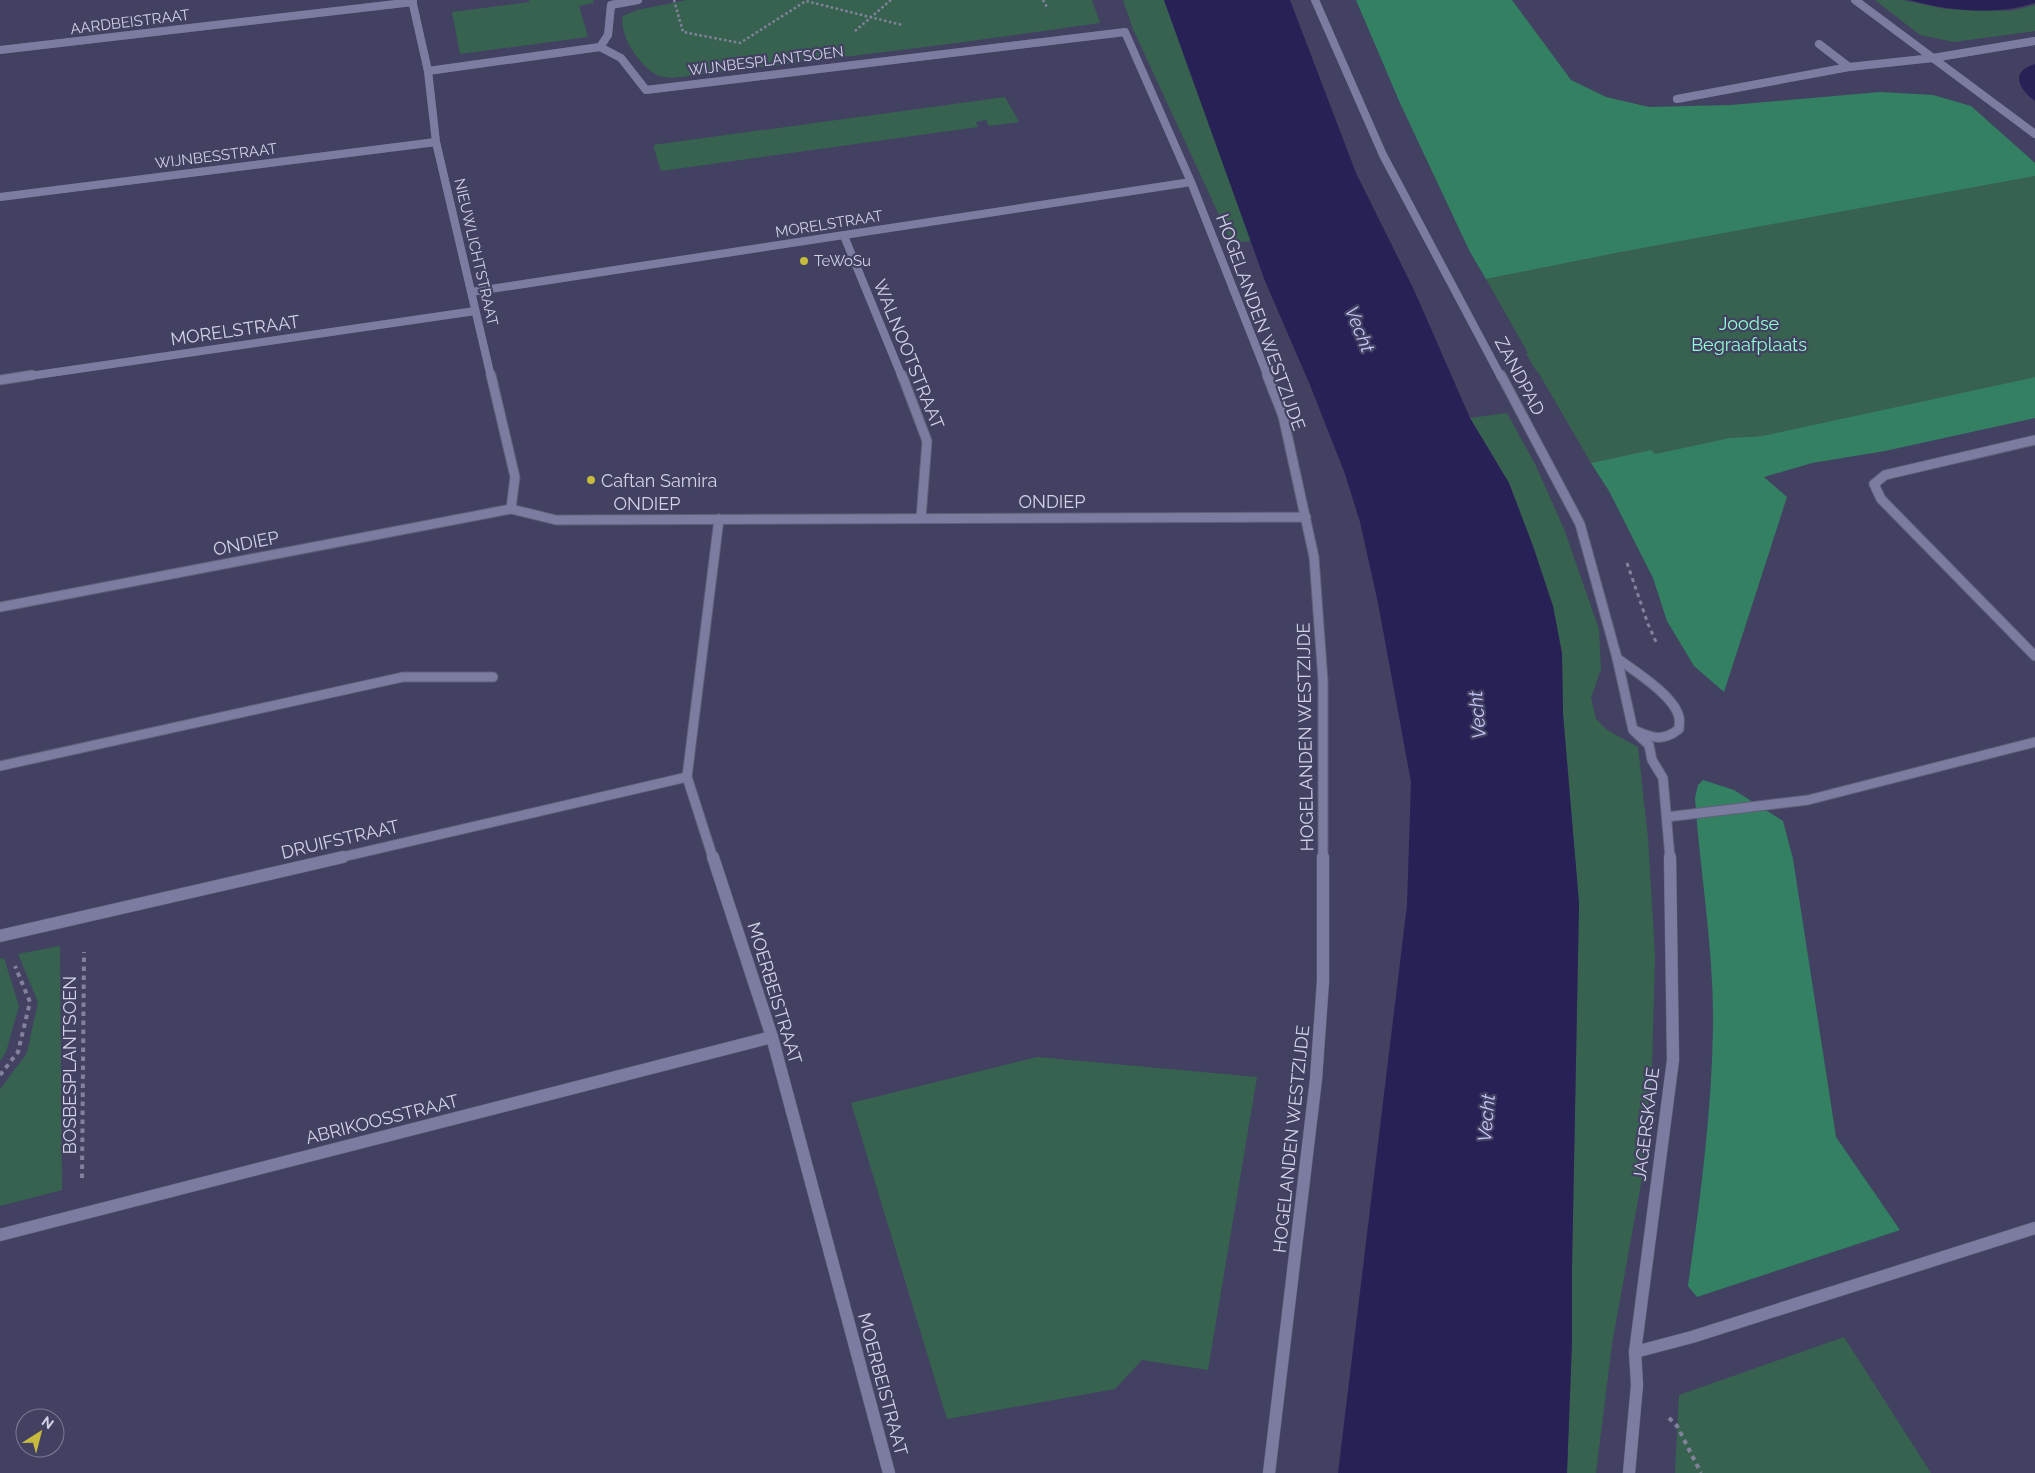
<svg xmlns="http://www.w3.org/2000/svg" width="2035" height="1473" font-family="Raleway,sans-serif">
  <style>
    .green { fill: #37624f }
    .forest { fill: #348062 }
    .water { fill: #272155 }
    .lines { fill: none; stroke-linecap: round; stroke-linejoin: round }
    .lane-far2-casing { stroke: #5f5f79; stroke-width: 8 }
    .lane-far1-casing { stroke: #5f5f79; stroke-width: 11 }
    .lane-casing { stroke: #5f5f79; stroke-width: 13 }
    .street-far2-casing { stroke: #5f5f79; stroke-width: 8 }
    .street-far1-casing { stroke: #5f5f79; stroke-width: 11 }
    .street-casing { stroke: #5f5f79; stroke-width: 13 }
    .path-far2 { stroke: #82829c; stroke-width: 2.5; stroke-dasharray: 2.5 2.5; stroke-linecap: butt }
    .path-far1 { stroke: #82829c; stroke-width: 3; stroke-dasharray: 4 4; stroke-linecap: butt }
    .path { stroke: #82829c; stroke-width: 4; stroke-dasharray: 4.5 4.5; stroke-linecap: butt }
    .lane-far2 { stroke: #7c7ca0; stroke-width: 8 }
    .lane-far1 { stroke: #7c7ca0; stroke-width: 9 }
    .lane { stroke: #7c7ca0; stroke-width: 12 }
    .street-far2 { stroke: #7c7ca0; stroke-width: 8 }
    .street-far1 { stroke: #7c7ca0; stroke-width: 9 }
    .street { stroke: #7c7ca0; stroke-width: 12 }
    .poi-dot { fill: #c6bb3c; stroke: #424162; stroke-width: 2 }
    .labels { text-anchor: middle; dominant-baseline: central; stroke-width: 4.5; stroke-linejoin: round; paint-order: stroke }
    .far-street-label { font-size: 15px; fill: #d2d3e6; stroke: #424162 }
    .far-poi-label { font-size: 15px; fill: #d2d3e6; stroke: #424162; text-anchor: start }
    .street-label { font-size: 18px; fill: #d2d3e6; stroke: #424162 }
    .park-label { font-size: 18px; fill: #91fcce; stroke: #424162 }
    .poi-label { font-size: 18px; fill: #d2d3e6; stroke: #424162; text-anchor: start }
    .water-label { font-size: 19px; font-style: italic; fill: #c7c7fb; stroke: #424162 }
  </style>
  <rect width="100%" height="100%" fill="#424162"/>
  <!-- green -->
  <path class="green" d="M529,0H593L594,3L579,6L588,37L460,54L452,12L529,2Z
    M687,0H1092L1100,23L949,44L672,78C668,77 661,77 657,75C639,65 619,36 623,16L637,10Z
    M1123,0H1164L1251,241L1232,243L1133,29Z
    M1875,0H1902L1945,9L2011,11L2035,5V31L1954,42L1920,35Z
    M1005,97L1019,122L989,126L986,120L976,122L978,127L661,171L653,145Z
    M2035,176V377L1762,436L1729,438L1655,454L1651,450L1591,463L1538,372H1537L1526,354L1528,353L1486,279L1616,253Z
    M1507,413L1536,466L1564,529L1599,629L1601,669L1591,698L1596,719L1607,730L1638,747L1648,838L1655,955L1652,1067L1642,1178L1612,1344L1596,1473H1567L1572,1341V1267L1579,903L1563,714L1562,653L1534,549L1509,483L1470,418Z
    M60,946L62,1190L0,1206V1089L27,1053L38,1002L18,954Z
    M4,958L19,1006L6,1052L0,1061V959Z
    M1037,1057L1257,1077L1208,1370L1142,1360L1115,1389L947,1419L851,1103Z
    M1844,1337L1931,1473H1675L1679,1395Z"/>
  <!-- forest -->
  <path class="forest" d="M1356,0H1512L1571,80L1606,97L1649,107L1731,105L1880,92L1933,95L1971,106L2035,163V176L1616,253L1486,279L1470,252L1400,103Z
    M2035,377V418L1885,451L1812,463L1764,477L1787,497L1724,692L1694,666L1667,621L1653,578L1609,491L1591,463L1651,450L1655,454L1729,438L1762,436Z
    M1703,780L1734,790L1783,821L1793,859L1836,1137L1900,1230L1697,1297L1688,1286C1700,1199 1712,1113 1713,1025C1714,949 1700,873 1695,798L1698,785Z"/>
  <!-- water -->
  <path class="water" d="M1164,0H1290L1356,173L1414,290L1470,418L1509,483L1534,549L1553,606L1562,653L1563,714L1579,903L1572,1267V1341L1567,1473H1338L1407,905L1411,782L1378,603L1360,522L1345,474L1310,385L1265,281Z
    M1909,0H2035V3C1996,16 1949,11 1909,0Z
    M2035,64V101C2019,89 2009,72 2035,64Z"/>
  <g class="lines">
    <defs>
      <path id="lane-far2" d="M1855,0L2035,134
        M1819,44L1849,67
        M1677,99L1849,67L1933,58L2035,41"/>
      <path id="lane-far1" d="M2035,440L1885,475L1874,484L1881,499L2035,656
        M1617,658C1634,671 1674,695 1679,717C1680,721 1679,725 1679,729C1663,742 1652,738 1634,730
        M0,766L403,677H493
        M1667,817L1808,800L2035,742"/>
      <path id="lane" d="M1635,1352L1692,1337L2035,1228"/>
      <path id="street-far2" d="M412,0L428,71L436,142L491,377
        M1315,0L1383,155L1501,377
        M600,47L608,35L611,5L638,0
        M0,50L413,2
        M428,71L600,47L621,58L646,90L1125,32L1191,182L1268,377
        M0,197L436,142
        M844,236L902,377
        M471,292L1191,182
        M23,377L475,311"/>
      <path id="street-far1" d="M491,375L515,477L511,509
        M902,375L927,441L921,518
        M1267,375L1283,416L1314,557L1323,681V858
        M1501,375L1580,524L1617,658L1633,730L1649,745L1652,760L1663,778L1670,858
        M0,380L32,375
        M0,607L511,509L556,520L1306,517
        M338,858L687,777
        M713,858L687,777L719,519"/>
      <path id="street" d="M713,857L772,1037L889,1473
        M0,936L343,857
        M0,1235L772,1037
        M1269,1473L1316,1079L1323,981V857
        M1629,1473L1637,1385L1635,1352L1673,1060L1670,857"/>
    </defs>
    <!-- lane-far2 casing -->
    <use href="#lane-far2" class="lane-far2-casing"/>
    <!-- lane-far1 casing -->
    <use href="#lane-far1" class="lane-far1-casing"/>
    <!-- lane casing -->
    <use href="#lane" class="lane-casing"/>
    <!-- street-far2 casing -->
    <use href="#street-far2" class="street-far2-casing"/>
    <!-- street-far1 casing -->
    <use href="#street-far1" class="street-far1-casing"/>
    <!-- street casing -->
    <use href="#street" class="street-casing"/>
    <!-- path-far2 -->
    <path class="path-far2" d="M674,0L683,32L740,43L806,1L902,25
      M1043,0L1048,9
      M855,31L891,0"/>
    <!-- path-far1 -->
    <path class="path-far1" d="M1627,563L1648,624L1657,644"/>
    <!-- path -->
    <path class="path" d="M0,1075L18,1052L30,1002L15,966
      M82,1178L84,952
      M1669,1418L1677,1426L1701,1473"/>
    <!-- lane-far2 -->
    <use href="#lane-far2" class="lane-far2"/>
    <!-- lane-far1 -->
    <use href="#lane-far1" class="lane-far1"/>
    <!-- lane -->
    <use href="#lane" class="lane"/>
    <!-- street-far2 -->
    <use href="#street-far2" class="street-far2"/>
    <!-- street-far1 -->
    <use href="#street-far1" class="street-far1"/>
    <!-- street -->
    <use href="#street" class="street"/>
  </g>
  <!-- markers -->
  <g class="poi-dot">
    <circle cx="804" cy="261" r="5"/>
    <circle cx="591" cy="480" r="5"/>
  </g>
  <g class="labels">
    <!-- far-street labels -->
    <g class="far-street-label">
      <text transform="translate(130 22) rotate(-7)">AARDBEISTRAAT</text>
      <text transform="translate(766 61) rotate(-7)">WIJNBESPLANTSOEN</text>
      <text transform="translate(216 156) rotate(-7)">WIJNBESSTRAAT</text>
      <text transform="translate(829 224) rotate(-9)">MORELSTRAAT</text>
      <text transform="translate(476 252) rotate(77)">NIEUWLICHTSTRAAT</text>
    </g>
    <!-- far-poi labels -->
    <g class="far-poi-label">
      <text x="814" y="261">TeWoSu</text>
    </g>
    <!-- street labels -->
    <g class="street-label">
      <text transform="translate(1261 322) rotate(70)">HOGELANDEN WESTZIJDE</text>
      <text transform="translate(235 330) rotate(-8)">MORELSTRAAT</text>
      <text transform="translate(909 354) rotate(68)">WALNOOTSTRAAT</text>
      <text transform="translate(1520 376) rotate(62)">ZANDPAD</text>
      <text x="1052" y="501">ONDIEP</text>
      <text x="647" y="503">ONDIEP</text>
      <text transform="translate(246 543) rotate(-11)">ONDIEP</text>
      <text transform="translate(1305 737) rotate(-91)">HOGELANDEN WESTZIJDE</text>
      <text transform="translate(340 839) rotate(-13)">DRUIFSTRAAT</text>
      <text transform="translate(775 993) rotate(73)">MOERBEISTRAAT</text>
      <text transform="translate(69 1065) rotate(-90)">BOSBESPLANTSOEN</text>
      <text transform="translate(382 1119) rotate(-14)">ABRIKOOSSTRAAT</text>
      <text transform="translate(1646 1124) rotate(-83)">JAGERSKADE</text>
      <text transform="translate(1291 1139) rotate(-84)">HOGELANDEN WESTZIJDE</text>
      <text transform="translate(883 1384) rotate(75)">MOERBEISTRAAT</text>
    </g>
    <!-- park labels -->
    <g class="park-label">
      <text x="1749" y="323">Joodse<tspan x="1749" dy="21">Begraafplaats</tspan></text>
    </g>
    <!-- poi labels -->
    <g class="poi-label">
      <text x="601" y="480">Caftan Samira</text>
    </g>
    <!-- water labels -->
    <g class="water-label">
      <text transform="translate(1360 329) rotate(68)">Vecht</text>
      <text transform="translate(1477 715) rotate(-95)">Vecht</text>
      <text transform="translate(1486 1118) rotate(-85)">Vecht</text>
    </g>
  </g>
  <!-- north arrow -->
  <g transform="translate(40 1433) rotate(36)"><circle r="24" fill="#424162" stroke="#7c7b97"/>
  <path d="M0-4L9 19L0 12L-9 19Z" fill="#c6bb3c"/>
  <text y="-8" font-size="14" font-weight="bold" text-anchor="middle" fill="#d2d3e6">N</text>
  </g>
</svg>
